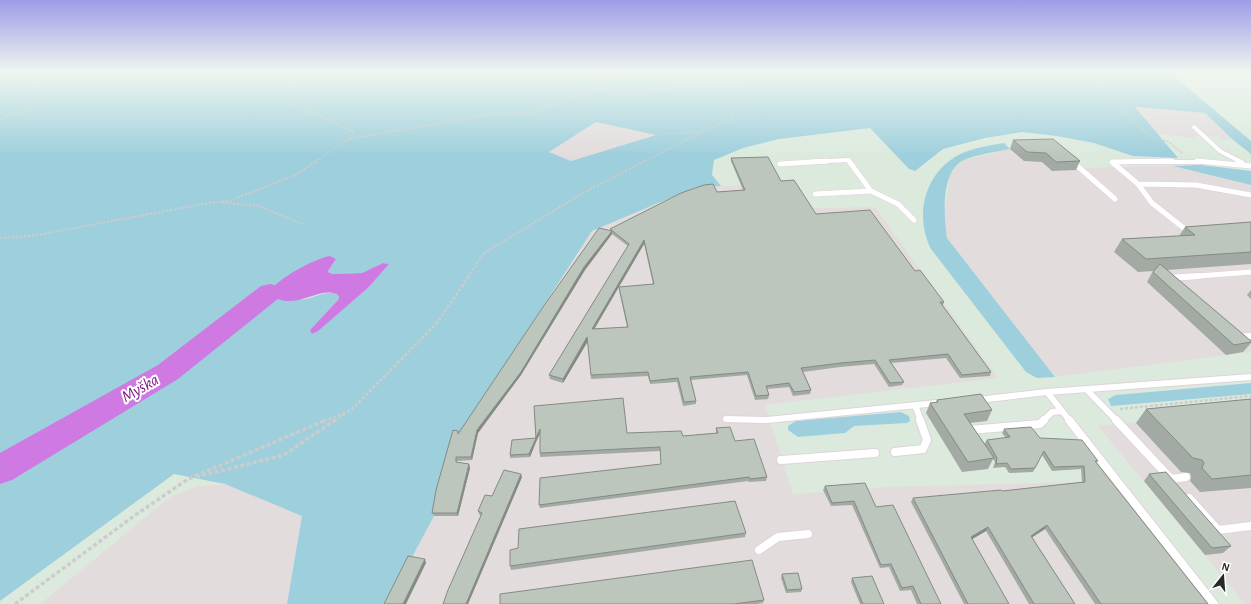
<svg xmlns="http://www.w3.org/2000/svg" width="1251" height="604" font-family="'Alegreya Sans',sans-serif">
  <style>
    .industrial { fill: #e3dcdd }
    .green { fill: #9ecfdc; fill-rule: evenodd }
    .water { fill: #cf79e3 }
    .lines { fill: none; stroke-linecap: round; stroke-linejoin: round }
    .river { fill: #cf79e3; fill-rule: evenodd }
    .service-far3-casing { stroke: #e1d2db; stroke-width: 5.5 }
    .service-far2-casing { stroke: #e1d2db; stroke-width: 6 }
    .service-far1-casing { stroke: #e1d2db; stroke-width: 8 }
    .service-casing { stroke: #e1d2db; stroke-width: 10 }
    .path-far3 { stroke: #ccc; stroke-width: 1.5; stroke-dasharray: 2 1.5; stroke-linecap: butt }
    .path-far2 { stroke: #ccc; stroke-width: 2; stroke-dasharray: 2.5 1.5; stroke-linecap: butt }
    .path-far1 { stroke: #ccc; stroke-width: 2.5; stroke-dasharray: 3 2; stroke-linecap: butt }
    .path { stroke: #ccc; stroke-width: 3.5; stroke-dasharray: 4 2.5; stroke-linecap: butt }
    .service-far3 { stroke: #fff; stroke-width: 4 }
    .service-far2 { stroke: #fff; stroke-width: 5 }
    .service-far1 { stroke: #fff; stroke-width: 6 }
    .service { stroke: #fff; stroke-width: 8 }
    .wall { fill: #a2aaa3; fill-rule: evenodd }
    .shaded-wall { fill: #848b84 }
    .building { fill: #bcc6bd; stroke: #848b84; fill-rule: evenodd }
    .labels { text-anchor: middle; dominant-baseline: central; stroke-width: 4; stroke-linejoin: round; paint-order: stroke }
    .water-label { font-size: 17px; font-style: italic; fill: #801a8d; stroke: #fff }
  </style>
  <rect width="100%" height="100%" fill="#dceade"/>
  <!-- industrial -->
  <path class="industrial" d="M1134,107L1205,113L1232,140H1220L1218,137L1195,136L1197,138L1157,134Z
    M596,122L657,135L571,161L549,152Z
    M1049,148L1073,168L1173,166L1251,185V352L1055,377L947,238L944,215L950,176L955,168L964,160L1010,149Z
    M795,183L814,208L875,207L998,378L765,405L793,494L888,487L1105,481L1204,604H387L434,516L448,453L592,231L696,187Z
    M1251,412V604H1245L1098,426Z
    M225,484L302,516L287,604H40L170,497L198,486Z"/>
  <!-- green -->
  <path class="green" d="M0,71H1168L1251,141V154L1232,139L1205,113L1135,107L1178,158L1133,156L1094,143L1057,136L1022,132L985,138L943,149L915,171L909,169L870,128L779,139L743,148L714,160L712,175L721,186L696,187L592,231L448,453L434,516L387,604H287L302,516L225,484L174,474L0,601ZM596,122L656,135L571,161L549,152ZM326,257L336,259L328,271V272L332,274L362,273L383,263L389,264L369,287L316,332L312,334L310,331L311,329L338,300L339,297L337,294C327,290 316,297 306,299C296,300 280,301 271,296L270,292L309,264Z
    M1004,143L1010,149C996,152 977,154 964,160C940,171 944,217 947,238L1055,377L1037,378L1026,372L931,249C913,213 926,168 965,152C978,147 991,145 1004,143Z
    M1201,165L1251,171V185L1173,166Z
    M1251,383V394L1111,406L1108,399L1116,395Z
    M901,412L909,416L910,421L907,423L854,426L845,433L798,437L788,430V426L796,421Z"/>
  <!-- water -->
  <path class="water" d="M589,71H636L638,73L597,77Z
    M330,256L336,259L328,271V272L332,274L362,273L383,263L389,264L369,287L318,331L312,334L310,331L311,329L338,300L339,297L337,294C318,286 297,311 271,296L270,292C276,279 316,258 330,256Z"/>
  <g class="lines">
    <!-- river -->
    <path class="river" d="M270,284L279,286L283,292L279,298L178,379L12,480L0,484V453L158,365L261,286Z"/>
    <defs>
      <path id="service-far3" d="M1194,127L1220,151L1241,162
        M810,162L848,160L850,162
        M1112,162H1208"/>
      <path id="service-far2" d="M849,161L871,191L898,204L914,220
        M1197,161L1251,166
        M1239,161L1242,163
        M1112,162L1172,161
        M1112,162L1138,184
        M1074,163L1115,199
        M780,164L827,161
        M815,194L871,191
        M1190,233L1152,203L1138,184L1196,185L1251,195
        M1185,277L1251,272"/>
      <path id="service-far1" d="M1167,278L1199,276
        M1237,337L1251,336
        M1087,390L1117,421
        M1047,392L1070,421
        M978,400L1047,392L1251,377
        M915,405L921,421
        M726,419L767,420L937,403
        M1043,421L1052,412L1062,411"/>
      <path id="service" d="M1069,420L1214,604
        M1116,420L1170,478
        M972,434L970,430L1040,424L1044,420
        M895,452L923,449L927,440L920,420
        M781,460L875,453
        M1171,479L1186,477
        M1189,498L1218,530L1251,526
        M759,550L778,537L808,534"/>
    </defs>
    <!-- service-far3 casing -->
    <use href="#service-far3" class="service-far3-casing"/>
    <!-- service-far2 casing -->
    <use href="#service-far2" class="service-far2-casing"/>
    <!-- service-far1 casing -->
    <use href="#service-far1" class="service-far1-casing"/>
    <!-- service casing -->
    <use href="#service" class="service-casing"/>
    <!-- path-far3 -->
    <path class="path-far3" d="M310,71L293,82L288,95L295,105L354,132L348,139
      M1092,71L1101,85L1148,135L1169,142L1182,153
      M0,119L25,111L35,103V86L32,71
      M666,134L700,132
      M315,162L348,139L505,112L530,113L595,89L618,93L740,82
      M643,162L702,132L730,120L743,93L740,82L755,71"/>
    <!-- path-far2 -->
    <path class="path-far2" d="M222,202L232,200L298,174L316,161
      M0,238L32,236L214,202L259,206L305,225
      M468,277L484,253L583,193L645,161"/>
    <!-- path-far1 -->
    <path class="path-far1" d="M1120,409L1251,396
      M324,421L351,410L437,323L469,276
      M334,421L346,413"/>
    <!-- path -->
    <path class="path" d="M196,477L284,455L335,420
      M15,604L134,516L188,479L326,420"/>
    <!-- service-far3 -->
    <use href="#service-far3" class="service-far3"/>
    <!-- service-far2 -->
    <use href="#service-far2" class="service-far2"/>
    <!-- service-far1 -->
    <use href="#service-far1" class="service-far1"/>
    <!-- service -->
    <use href="#service" class="service"/>
  </g>
  <!-- wall -->
  <path class="wall" d="M1013,140L1080,161L1076,170L1052,171L1042,162L1024,161L1010,149Z
    M731,158L781,181L816,214L915,271L944,302L943,305H942L991,372L990,376L960,378L946,358L891,363L904,382L902,385L889,387L874,364L840,367L803,372L811,390L810,394L793,396L789,387L767,389L769,395L768,399L755,400L747,375L691,380L696,401V404L683,406L677,382L650,384L648,376L591,379L588,341L563,383L550,379L549,375L628,246L612,234L585,270L521,375L478,433L472,460L457,461V462L469,464L470,468L458,516H434L432,513L458,433L610,231V229L717,192L743,190L731,161ZM644,244L653,284L619,287V290L627,327L594,329Z
    M1251,222V264L1167,270L1251,341V343L1243,352L1226,355L1147,282L1153,271L1138,272L1114,252L1122,239L1179,236L1185,227Z
    M1251,290V299L1247,295Z
    M1251,399V488L1200,492L1190,481L1191,477L1190,473L1181,472L1136,423L1146,409Z
    M937,400L992,410L987,421L970,423L990,453L984,444L987,440L1006,438L1002,433L1004,429L1040,438L1098,461L1096,463L1208,604H1095L1045,529L1032,537L1075,604H1029L986,531L972,539L1009,604H964L911,502L913,498L1002,491L1082,482L1081,469L1052,471L1042,455L1033,472L1009,473L1005,467L993,468L995,462L993,459L988,469L962,472L926,413L930,403L936,402Z
    M534,406L627,433L683,436L716,433V428L735,441L767,477L766,481L749,482L748,481L540,508L539,505L661,464L660,451L540,457V434L536,442Z
    M536,442L530,457L510,458V455Z
    M1149,474L1231,546L1223,553L1205,555L1144,481Z
    M522,477L468,604H443L481,516L479,514L478,511L492,496Z
    M825,486L876,507L941,604H917L911,590L900,591L889,567L880,568L852,505L831,506L823,490Z
    M746,533L745,537L511,570L510,566Z
    M782,574L802,589L801,592L786,593L781,578Z
    M852,578L884,604H860L851,582Z
    M764,600L763,603L757,604H500Z"/>
  <!-- shaded-wall -->
  <path class="shaded-wall" d="M612,231V234L585,270L521,375L478,433L472,460L471,457L477,430L584,267Z
    M644,240V244L592,333V329Z
    M587,337L588,341L563,383V379Z
    M540,429V433L536,442V438Z
    M536,438V442L530,457L529,454Z
    M469,464L470,468L458,516L457,513Z
    M521,474L522,477L468,604H466Z
    M1047,525L1045,529L1028,540L1031,536Z
    M988,527L986,531L969,541L971,537Z
    M425,559L426,563L406,604H403Z"/>
  <!-- building -->
  <path class="building" d="M1053,139L1080,161L1056,162L1046,153L1027,152L1013,140Z
    M768,157L781,181L794,180L816,214L870,210L915,271L920,270L944,302H940L991,372L962,375L948,354L889,360L904,382L890,383L875,360L841,363L801,368L811,390L794,392L789,383L766,386L769,395L756,396L748,372L690,377L696,401L684,402L678,378L650,381L648,372L591,375L587,337L563,379L549,375L629,244L610,229L681,193L704,185L713,184L717,192L745,190L731,158ZM644,240L654,284L619,287L628,327L592,329Z
    M1251,222V252L1146,259L1122,239L1195,235L1185,227Z
    M599,228L612,231L584,267L521,372L477,430L471,457H456V462L469,464L457,513H432L436,490L453,430L458,431V434L543,307Z
    M1160,264L1251,341V342L1234,345L1153,272Z
    M981,394L992,410L964,414L994,458L968,462L930,403L938,402L937,400Z
    M623,398L627,433L681,431L683,436L718,433L716,428L730,427L735,441L754,439L767,477L750,479L749,477L539,505L540,478L661,464L660,447L540,453V429L536,438L534,406Z
    M1251,399V475L1212,479L1202,468L1204,463L1202,460L1193,458L1146,409Z
    M1031,427L1040,438L1082,440L1098,461H1095L1208,604H1101L1047,525L1031,536L1075,604H1034L988,527L971,537L1009,604H968L913,498L1001,490L1002,491L1085,482L1084,466L1054,467L1044,451L1035,468L1011,469L1007,463L996,464L997,458L987,440L1010,437L1004,429Z
    M536,438L529,454L510,455L512,440Z
    M504,470L521,474L466,604H443L448,590L482,513L478,511L485,495L492,496Z
    M1166,472L1231,546L1212,548L1149,474Z
    M865,483L876,507L893,505L941,604H921L913,586L902,588L891,564L881,565L854,501L832,503L825,486Z
    M735,501L746,533L510,566V550L518,548L519,529Z
    M408,556L425,559L403,604H384Z
    M752,560L764,600L734,604H500V594Z
    M798,573L802,589L787,590L782,574Z
    M872,576L884,604H863L852,578Z"/>
  <!-- sky -->
  <linearGradient id="sky" x2="0" y2="1"><stop stop-color="#9e9ce6"/><stop offset="0.46" stop-color="#eff6f0"/><stop offset="1" stop-color="#eff6f0" stop-opacity="0"/></linearGradient>
  <rect width="1251" height="156" fill="url(#sky)"/>
  <g class="labels">
    <!-- water labels -->
    <g class="water-label">
      <text transform="translate(140 388) rotate(-30)">Муška</text>
    </g>
  </g>
  <!-- north arrow -->
  <g transform="translate(1223 576) rotate(17)" stroke="#ffffff" stroke-width="3" paint-order="stroke">
  <path d="M0-3L7 15L0 10L-7 15Z" fill="#292929"/>
  <text y="-6" font-size="11" font-weight="bold" text-anchor="middle" fill="#292929">N</text>
  </g>
</svg>
